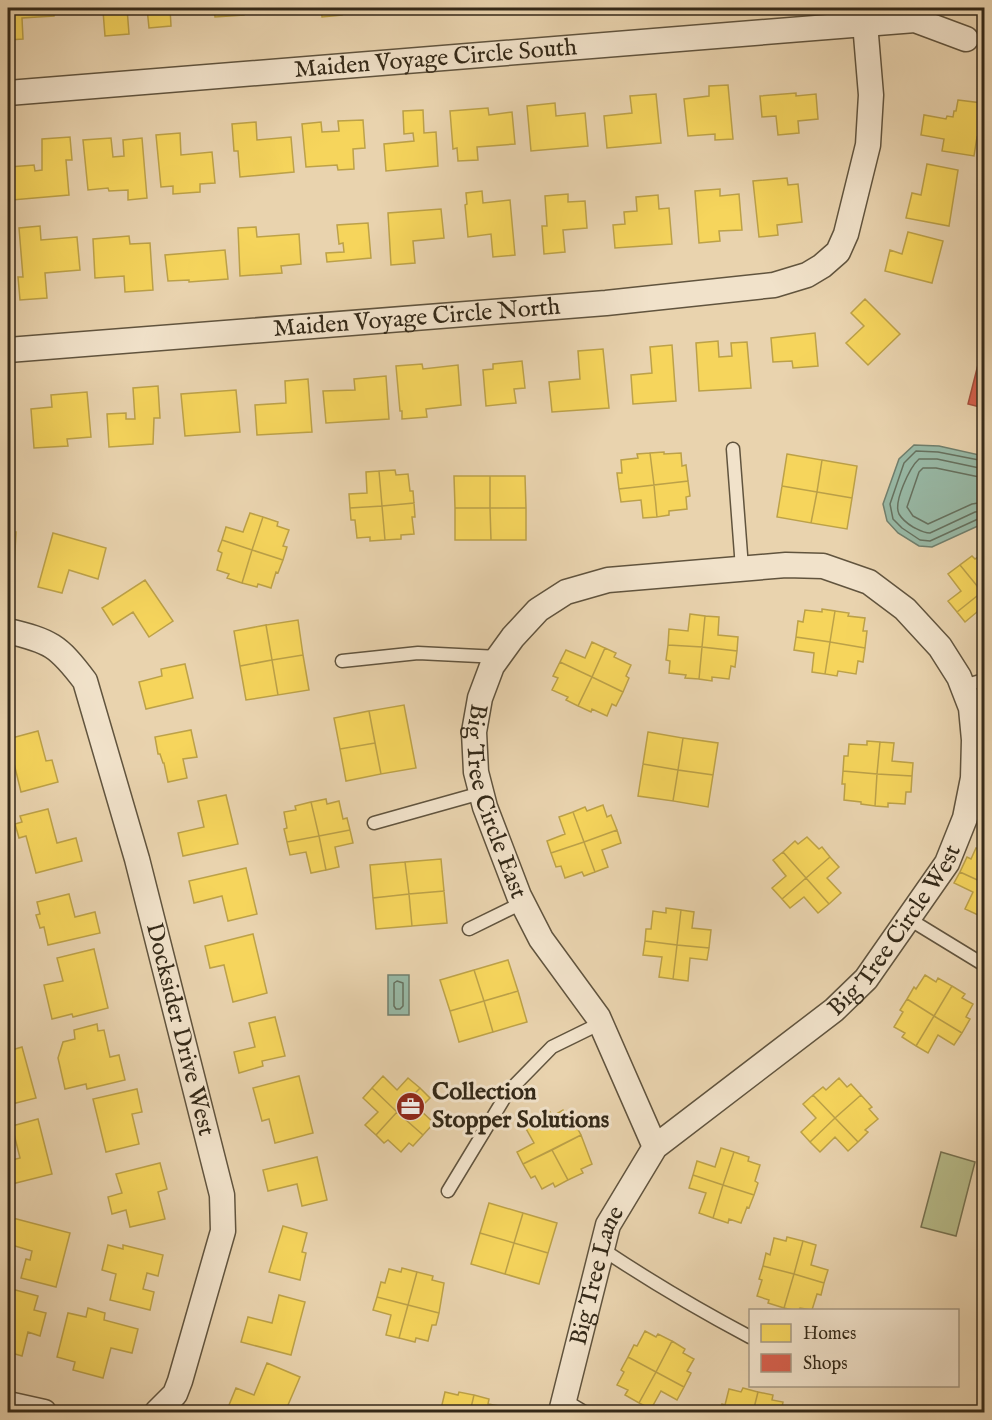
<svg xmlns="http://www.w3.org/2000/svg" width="992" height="1420" font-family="'IM FELL English',serif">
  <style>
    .green { fill: #b7bc8a; stroke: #767251; stroke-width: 1.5 }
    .water { fill: #98b9a6; stroke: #707f6d; stroke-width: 1.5 }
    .homes { fill: #f6d55c; stroke: #bca148; stroke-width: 1.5 }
    .shops { fill: #d6604d; stroke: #a5503d; stroke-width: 1.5 }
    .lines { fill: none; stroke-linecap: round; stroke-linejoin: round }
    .shore { stroke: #66715f; stroke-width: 1.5 }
    .service-casing { stroke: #61543e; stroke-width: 15 }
    .minor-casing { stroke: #61543e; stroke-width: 27 }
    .service { stroke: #f1e2ca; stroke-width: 12 }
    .minor { stroke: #f1e2ca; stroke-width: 24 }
    .labels { text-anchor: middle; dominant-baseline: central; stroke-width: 6; stroke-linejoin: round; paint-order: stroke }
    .street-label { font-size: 24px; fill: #342918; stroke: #f1e2ca }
    .poi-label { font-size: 24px; font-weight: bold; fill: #342918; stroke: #f1e2ca; text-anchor: start }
  </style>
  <rect width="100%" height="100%" fill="#e9d3ae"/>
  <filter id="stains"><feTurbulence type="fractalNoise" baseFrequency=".00333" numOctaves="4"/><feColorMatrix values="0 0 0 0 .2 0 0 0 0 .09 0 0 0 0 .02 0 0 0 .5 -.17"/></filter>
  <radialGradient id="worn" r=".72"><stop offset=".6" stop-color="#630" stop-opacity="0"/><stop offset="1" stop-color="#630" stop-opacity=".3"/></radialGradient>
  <!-- green -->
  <path class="green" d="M941,1152L975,1162L956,1236L921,1227Z"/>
  <!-- water -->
  <path class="water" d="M914,445L939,446L984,456V525H980L932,547L919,546L898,533L887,521L883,504L899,459Z
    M388,975H409V1015H388Z"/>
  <!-- homes -->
  <path class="homes" d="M8,8H54V16L22,18L23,39L8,40Z
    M71,8H127L129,34L105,36L103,11L71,14Z
    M147,8H170L171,26L149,28Z
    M214,8H270L244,10V15L215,17Z
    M321,8H342V15L322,17Z
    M391,8H413V11L391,13Z
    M728,85L733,139L715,140V134L688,136L684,99L709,96V86Z
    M796,93V96L816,94L818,119L798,121L799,133L778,135L776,116L762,117L760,96Z
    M656,94L661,143L607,148L604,116L632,113L630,96Z
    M958,100L982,103L979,137H977L974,156L942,151L944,139L921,135L924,115L946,119L947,116L953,117L954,111H956Z
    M555,103L556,116L585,113L588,146L531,151L527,106Z
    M488,108L489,115L512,112L515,144L477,147L478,160L458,161L457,148L453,149L450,111Z
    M423,110L424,133L436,132L438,166L386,171L384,144L414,141L413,133L404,134L403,111Z
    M363,120L365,148L353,149L354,169L338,170L337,165L306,167L302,124L321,122L322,132L339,131L338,121Z
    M256,122L257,140L291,137L294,172L240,177L238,151H234L232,124Z
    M180,133L181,155L212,152L215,183L200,184V192L173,194V186L161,187L156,135Z
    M70,137L72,160H66L69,195L12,200L9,167L34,165L35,171L42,170V139Z
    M111,138L113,157L124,156L123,140L142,138L147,198L128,200V190L109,191L108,188L88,190L83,140Z
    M927,164L958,170L949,226L906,218L912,193L921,195Z
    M787,178L788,185L798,184L802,222L777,225L778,235L759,237L753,181Z
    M720,189V196L739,194L742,230L719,231L720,241L699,243L695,191Z
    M482,191L483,203L510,200L515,255L493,257L491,234L468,237L465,205L467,204L466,193Z
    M568,194V202L585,201L587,228L563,230L565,252L544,254L542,226H547L545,196Z
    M658,195L659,209L669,208L672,244L615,248L613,225L625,224L624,212L637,211L636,197Z
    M441,209L444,238L413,241L415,263L391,265L388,213Z
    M368,223L371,258L327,262L326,253L344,252L343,243L339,244L337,225Z
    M40,226L41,240L77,237L80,270L45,273L47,298L20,300L18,277H23L19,228Z
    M256,227L257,237L299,234L301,264L281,266L282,273L240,276L238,228Z
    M908,232L943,241L932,283L885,271L890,250L902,254Z
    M129,236L130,244L150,243L153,290L125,292L124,276L95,278L93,239Z
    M225,250L228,279L189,282V280L168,281L165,255Z
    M865,299L900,334L868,365L846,343L864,326L851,313Z
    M815,333L818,366L793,368L792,361L773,362L771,338Z
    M718,341L719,357L732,356L731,343L747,342L751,388L699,391L696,343Z
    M672,345L676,401L633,404L631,375L652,373L650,347Z
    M603,349L609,408L552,412L549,382L580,379L578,351Z
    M522,361L525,388L514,389L516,403L486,406L483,370L493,369V364Z
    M422,364L423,369L458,365L461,405L426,409L427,417L402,419V411H400L396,366Z
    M386,376L389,419L326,423L323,391L355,390L354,379Z
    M308,379L312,432L257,435L255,405L286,403L285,381Z
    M158,386L160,418H154L153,444L109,447L107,414L126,413V419H135L133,388Z
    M236,390L240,432L185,436L181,394Z
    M87,392L91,437L67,439L68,446L34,448L31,409L52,407L51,395Z
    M664,452V454L681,453L682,466L686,465L688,481L654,485L650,453Z
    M650,453L654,485L619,489L617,473H622L621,460L638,458L637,454Z
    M787,454L822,460L817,492L782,486Z
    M822,460L857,466L852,498L817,492Z
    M395,470L396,475L408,474L410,491H413L414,503L382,506L379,471Z
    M379,471L382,506L350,508L349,494L367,493L366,472Z
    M454,476H490V508H455Z
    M490,476H525L526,508H490Z
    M688,481L690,496L686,497L687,509L669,511V515L657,517L654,485Z
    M654,485L657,517L643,518L641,500L621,502L619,489Z
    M782,486L817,492L811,523L777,517Z
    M817,492L852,498L847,529L811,523Z
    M414,503L415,517H412L414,534L401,535V539L385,540L382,506Z
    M382,506L385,540L370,541V537L357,538L355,520H351L350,508Z
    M455,508H490L491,540H455Z
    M490,508H526V540H491Z
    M250,513L263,517L252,550L222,540L226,527L243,532Z
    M263,517L278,522L277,526L289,530L283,546L287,547L283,560L252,550Z
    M8,532H16L14,569H8Z
    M53,533L106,548L98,579L69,570L62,593L38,587Z
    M222,540L252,550L242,583L227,578L229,574L217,570L222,553L218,551Z
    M252,550L283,560L278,573L276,572L271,588L258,584L257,587L242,583Z
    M984,552V590L982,592L960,565L972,556L975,559Z
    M960,565L982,592L957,612L948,601L961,591L948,574Z
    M145,580L173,621L149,637L133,612L113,625L102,608Z
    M982,592L984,595V622L977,612L965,622L957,612Z
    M822,609L835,611L830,642L796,637L798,621L803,622L805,610L822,612Z
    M835,611L849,613L848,616L865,618L863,631H867L865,648L830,642Z
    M690,614L705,616L702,647L668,645L669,629L688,631Z
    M705,616L719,617L718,635L738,637L737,651L702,647Z
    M298,620L303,655L272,660L266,625Z
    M266,625L272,660L240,666L234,631Z
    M796,637L830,642L825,674L812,672L814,653L794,650Z
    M592,642L605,648L592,677L560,662L566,650L585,658Z
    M830,642L865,648L863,662L858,661L856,674L838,671L837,676L825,674Z
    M668,645L702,647L699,679L685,678L686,675L669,673L670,661L666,660Z
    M702,647L737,651L735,667L731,666L729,679L712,677V681L699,679Z
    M605,648L616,653L614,657L631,665L626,676L629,678L623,692L592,677Z
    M303,655L309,690L278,695L272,660Z
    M272,660L278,695L246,700L240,666Z
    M560,662L592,677L578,706L566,700L568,697L552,690L558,678L553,676Z
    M185,664L193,698L146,709L139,682L162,676L161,669Z
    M592,677L623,692L616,706L612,704L607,716L592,709L591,712L578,706Z
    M404,705L416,768L381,774L369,711Z
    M369,711L375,743L340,749L334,718Z
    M191,730L197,757L183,759L187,778L168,782L164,763H163L160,754H158L155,737Z
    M38,731L46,761L52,760L58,782L21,792L8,739Z
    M648,732L683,738L678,770L643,764Z
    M683,738L718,743L713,775L678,770Z
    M867,741L880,742L877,774L843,771L844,756H848L849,744L867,745Z
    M880,742L894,743L892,761L913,763L912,776L877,774Z
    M375,743L381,774L346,781L340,749Z
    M643,764L678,770L673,801L638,796Z
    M678,770L713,775L708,807L673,801Z
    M843,771L877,774L875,806L861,804V802L844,800L845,784H842Z
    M877,774L912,776L911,792H906L905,804L888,803V807L875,806Z
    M226,795L238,844L183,856L178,833L204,827L198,801Z
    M326,799L327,804L339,801L343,819L347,818L350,830L319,836L311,802Z
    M311,802L319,836L287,842L284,829L287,828L284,812L296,810L295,806Z
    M603,805L607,817L611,815L617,830L584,842L573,812L585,807L587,811Z
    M48,809L57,843L76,838L82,861L36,873L26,836L19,838L15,824L22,822L20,816Z
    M573,812L584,842L551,853L547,841L565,834L559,817Z
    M350,830L353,843L335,847L339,867L326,870L319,836Z
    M617,830L621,843L602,850L608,867L595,872L584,842Z
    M319,836L326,870L311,873L306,852L290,855L287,842Z
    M807,837L819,849L822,847L830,857L806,878L783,852L795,841L798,844Z
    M584,842L595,872L584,876L582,872L565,878L561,866L556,867L551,853Z
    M976,848L984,851V883L960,872L967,857L971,859Z
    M783,852L806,878L782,899L772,888L786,876L773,860Z
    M830,857L839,867L827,878L841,893L829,904L806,878Z
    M441,859L444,891L409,894L405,862Z
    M405,862L409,894L373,898L370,865Z
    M246,868L257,914L228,921L222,896L194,903L189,881Z
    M960,872L984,883V900L978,915L965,909L973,892L954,883Z
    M806,878L829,904L818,913L804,897L790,908L782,899Z
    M444,891L447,923L412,926L409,894Z
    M69,894L75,917L95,912L100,933L48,945L44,927L40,928L36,915L40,914L37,902Z
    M409,894L412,926L376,929L373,898Z
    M666,908L681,910L677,945L645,941L646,929H651L653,911L666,913Z
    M681,910L694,912L692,928L711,930L709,948L677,945Z
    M253,934L267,993L233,1002L224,965L210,968L205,946Z
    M645,941L677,945L673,979L659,977L662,957L643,955Z
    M677,945L709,948L707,960L690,958L688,981L673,979Z
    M94,949L108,1008L73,1017L72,1014L52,1019L44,985L63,981L57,958Z
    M508,960L518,991L484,1001L474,970Z
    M474,970L484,1001L450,1011L440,980Z
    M925,975L936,982L938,978L952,986L934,1016L907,999L914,987L916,989Z
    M952,986L965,994L962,998L973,1004L966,1017L970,1019L962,1033L934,1016Z
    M518,991L527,1022L493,1032L484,1001Z
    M907,999L934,1016L916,1046L902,1037L905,1033L894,1027L903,1012L900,1010Z
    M484,1001L493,1032L459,1042L450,1011Z
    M934,1016L962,1033L954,1045L938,1035L928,1053L916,1046Z
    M275,1017L285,1056L262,1061L263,1066L239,1073L234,1052L255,1047L249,1023Z
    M97,1024L98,1031L104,1030L110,1057L119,1055L125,1080L87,1089L86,1084L65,1089L58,1058L63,1042L75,1039L74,1030Z
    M22,1047L36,1098L8,1105V1051Z
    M299,1076L313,1133L275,1143L269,1119L262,1121L253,1088Z
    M383,1076L397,1090L408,1078L420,1088L397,1112L372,1088Z
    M839,1078L847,1087L851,1084L861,1095L835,1118L813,1095L823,1087L826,1090Z
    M372,1088L397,1112L376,1135L365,1125L378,1112L363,1098Z
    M420,1088L430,1098L419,1109L434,1123L423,1135L397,1112Z
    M137,1089L142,1112L132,1114L139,1144L106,1152L93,1099Z
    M813,1095L835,1118L810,1142L801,1132L816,1118L803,1104Z
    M861,1095L872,1107L869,1109L878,1119L865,1130L868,1132L858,1142L835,1118Z
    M563,1110L571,1125L575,1124L581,1135L523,1164L517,1152L534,1143L524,1125L550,1112L553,1116Z
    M397,1112L423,1135L413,1146L409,1143L401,1152L388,1140L384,1143L376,1135Z
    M835,1118L858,1142L848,1151L835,1137L820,1152L810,1142Z
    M38,1119L52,1174L8,1185V1161L20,1158L12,1126Z
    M581,1135L592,1164L581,1169L583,1173L568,1180L552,1150Z
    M721,1148L734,1152L723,1185L693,1175L697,1161L715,1167Z
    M552,1150L568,1180L555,1187L553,1183L542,1189L535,1176L531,1178L523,1164Z
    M734,1152L749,1157L748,1161L760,1165L755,1181L758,1183L754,1195L723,1185Z
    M317,1157L327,1200L302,1206L297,1184L268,1191L263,1170Z
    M160,1163L167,1189L158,1192L165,1219L130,1227L126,1210L112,1214L108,1197L122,1193L116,1174Z
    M693,1175L723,1185L713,1218L699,1213L706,1193L689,1188Z
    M723,1185L754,1195L749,1208L747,1207L741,1223L729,1219L728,1223L713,1218Z
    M489,1203L523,1213L514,1243L480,1233Z
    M523,1213L557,1223L548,1253L514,1243Z
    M9,1217L70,1233L56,1287L21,1278L26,1259L30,1260L32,1251L8,1244Z
    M283,1226L307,1233L302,1252L306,1253L300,1280L269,1272Z
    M480,1233L514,1243L505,1274L471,1264Z
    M787,1237L803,1241L794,1274L763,1266L766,1253L770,1255L774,1238L786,1241Z
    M803,1241L816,1245L811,1265L828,1270L824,1283L794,1274Z
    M514,1243L548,1253L539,1284L505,1274Z
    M108,1245L123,1249V1245L163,1255L158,1276L147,1273L143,1289L154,1292L150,1310L110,1300L116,1274L102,1270Z
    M763,1266L794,1274L784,1308L768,1303L769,1300L757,1296L762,1280L759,1279Z
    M402,1268L417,1272L408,1305L377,1297L381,1282L385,1283L389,1269L401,1272Z
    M417,1272L433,1276L432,1280L444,1283L439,1313L408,1305Z
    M794,1274L824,1283L821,1295L817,1294L812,1310L800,1308L799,1310H793L784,1308Z
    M8,1288L38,1296L34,1310L46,1313L40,1336L28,1332L22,1356L8,1352Z
    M279,1295L305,1302L291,1355L241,1342L248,1317L272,1323Z
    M377,1297L408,1305L399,1338L386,1335L391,1315L373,1310Z
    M408,1305L439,1313L436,1325H432L428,1341L416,1338L415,1342L399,1338Z
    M88,1308L105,1313L104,1320L138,1329L132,1353L111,1348L103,1378L73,1370L75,1362L57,1357L68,1313L86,1317Z
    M645,1331L656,1337L658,1334L672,1341L656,1372L628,1357L634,1345L637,1346Z
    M672,1341L685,1349L683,1353L694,1359L687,1371L691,1373L684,1387L656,1372Z
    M628,1357L656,1372L639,1403L625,1395L628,1390L617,1385L624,1372L621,1370Z
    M267,1363L300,1377L285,1412H231L227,1410L236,1388L254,1395Z
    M656,1372L684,1387L677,1400L661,1391L651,1409L639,1403Z
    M743,1388L758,1392L753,1412H720L722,1404L725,1405L729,1389L741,1392Z
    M445,1392L458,1395L459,1392L474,1395L470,1412H437L439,1408L441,1409Z
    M758,1392L773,1395L772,1400L783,1402L781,1412H753Z
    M474,1395L489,1399L488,1404L500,1406L498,1412H470Z"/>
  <!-- shops -->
  <path class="shops" d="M984,341V408L968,404Z"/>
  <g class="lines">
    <!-- shore -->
    <path class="shore" d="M984,461L938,452L916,451L904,463L890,504L893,519L902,528L920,540L930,541L978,519H984
      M984,469L937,459H919C910,467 893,502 899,514C902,519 908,524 913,527C919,530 923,533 930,533L975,512L984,511
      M984,478L936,468H923L919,472L907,507L913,516L928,524L972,504L984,502
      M397,981L403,983V1006L400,1009H396L394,1006V983Z"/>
    <defs>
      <path id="service" d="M733,449L742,568
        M342,661L418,653L499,657
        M963,686L984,680
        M374,823L481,793
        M909,919L981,963
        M469,929L522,903
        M448,1191L508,1092L552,1047L601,1023
        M602,1249C650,1281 699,1310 750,1337
        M564,1400L584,1412"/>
      <g id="minor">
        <path id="s1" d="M8,93L915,20L966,39"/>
        <path id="s2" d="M8,350L606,303L774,285L807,275L822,266L838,252L846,234L868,145L871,95L865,23"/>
        <path id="s3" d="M8,631C50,641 58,645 85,681L137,859L222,1195L223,1231L180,1381L175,1394L157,1412"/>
        <path d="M8,1404L44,1412"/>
        <path id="s4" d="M561,1412L608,1225L655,1147L834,1010L866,979L947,863L965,818L973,778L974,740L971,708L959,677L940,647L905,609L869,582L823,566L786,565L608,580L566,592L538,610L513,637L492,666L480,698L474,732L476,772L485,807L519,896L541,939L598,1017L655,1147"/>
      </g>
    </defs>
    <!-- service casing -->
    <use href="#service" class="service-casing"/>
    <!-- minor casing -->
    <use href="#minor" class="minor-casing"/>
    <!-- service -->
    <use href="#service" class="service"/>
    <!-- minor -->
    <use href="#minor" class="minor"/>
  </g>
  <!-- icons -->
  <defs>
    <symbol id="office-disc" viewBox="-11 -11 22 22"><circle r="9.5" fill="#8f2418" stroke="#f1e2ca"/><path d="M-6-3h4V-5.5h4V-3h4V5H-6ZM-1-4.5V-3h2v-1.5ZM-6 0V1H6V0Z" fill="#fff"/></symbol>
  </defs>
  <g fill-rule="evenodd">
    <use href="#office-disc" x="394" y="1090" width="33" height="33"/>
  </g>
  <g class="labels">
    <!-- street labels -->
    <g class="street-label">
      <text stroke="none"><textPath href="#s1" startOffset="429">Maiden Voyage Circle South</textPath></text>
      <text stroke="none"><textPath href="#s2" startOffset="410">Maiden Voyage Circle North</textPath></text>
      <text stroke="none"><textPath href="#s4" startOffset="1575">Big Tree Circle East</textPath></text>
      <text stroke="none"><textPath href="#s4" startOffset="610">Big Tree Circle West</textPath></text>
      <text stroke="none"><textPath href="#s3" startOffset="456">Docksider Drive West</textPath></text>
      <text stroke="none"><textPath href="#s4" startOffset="141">Big Tree Lane</textPath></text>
    </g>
    <!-- poi labels -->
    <g class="poi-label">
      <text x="432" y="1092">Collection<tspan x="432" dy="28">Stopper Solutions</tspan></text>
    </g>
  </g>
  <!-- margin -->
  <rect width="992" height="1420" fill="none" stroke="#e9d3ae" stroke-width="30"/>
  <rect x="9" y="9" width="974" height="1402" fill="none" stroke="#342918" stroke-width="3"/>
  <rect x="15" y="15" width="962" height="1390" fill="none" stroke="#342918" stroke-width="1.5"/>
  <!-- legend -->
  <rect x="749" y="1309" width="210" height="78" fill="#f1e2ca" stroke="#a59883" stroke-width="1.5"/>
  <rect x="761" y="1324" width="30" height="18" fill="#f6d55c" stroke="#a59883" stroke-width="1.5"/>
  <text x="803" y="1339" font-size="18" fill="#342918">Homes</text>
  <rect x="761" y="1354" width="30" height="18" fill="#d6604d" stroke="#a59883" stroke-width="1.5"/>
  <text x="803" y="1369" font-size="18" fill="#342918">Shops</text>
  <rect width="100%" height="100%" filter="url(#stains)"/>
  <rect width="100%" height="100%" fill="url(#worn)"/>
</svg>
